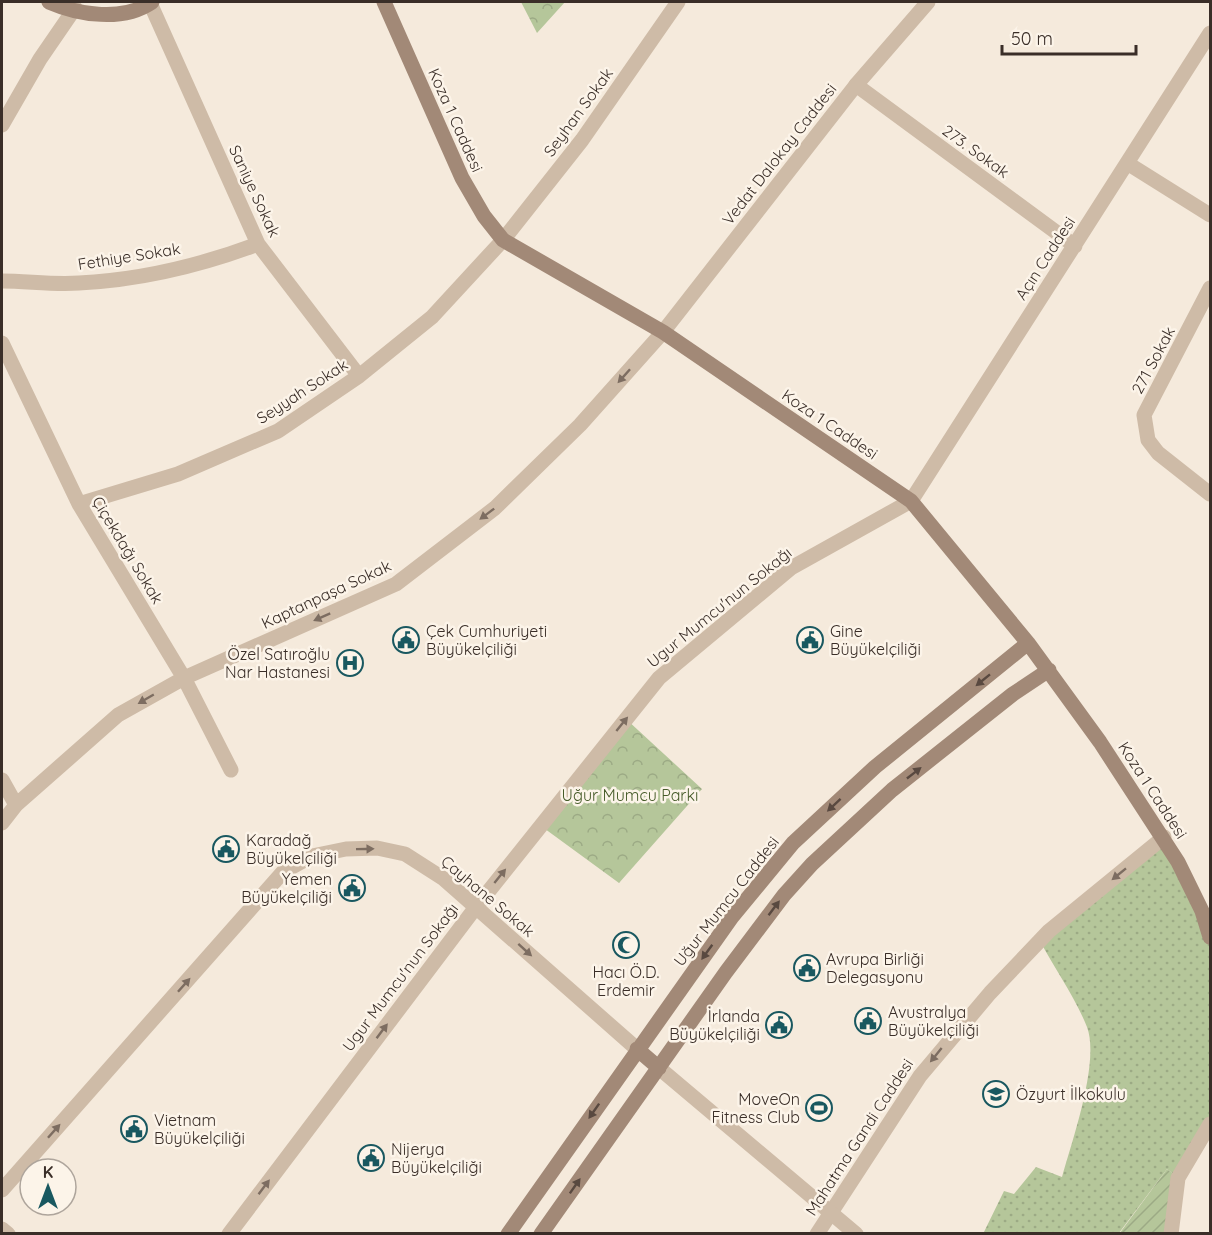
<svg xmlns="http://www.w3.org/2000/svg" width="1212" height="1235" font-family="Quicksand,sans-serif">
  <style>
    .grass { fill: url(#grass-dots) }
    .forest { fill: url(#forest-crowns) }
    .garden { fill: url(#garden-furrows) }
    .lines { fill: none; stroke-linecap: round; stroke-linejoin: round }
    .minor { stroke: #cebba7; stroke-width: 15 }
    .tertiary { stroke: #cebba7; stroke-width: 15 }
    .secondary { stroke: #a28977; stroke-width: 15 }
    .oneway { fill: #7d6d61 }
    .oneway2 { fill: #594940 }
    .labels { text-anchor: middle; dominant-baseline: central; stroke-width: 5; stroke-linejoin: round; paint-order: stroke }
    .street-label { font-size: 16px; fill: #3a2e28; stroke: #fcf4e9 }
    .poi-label { font-size: 16px; fill: #3a2e28; stroke: #fcf4e9; text-anchor: start }
    .park-label { font-size: 16px; fill: #465b29; stroke: #fcf4e9 }
  </style>
  <defs>
    <pattern id="grass-dots" width="8" height="8" patternUnits="userSpaceOnUse" patternTransform="scale(1.5)"><rect width="8" height="8" fill="#b5c69a"/><path d="M2 2h.1M6 6h.1" fill="none" stroke="#9caa85" stroke-width="1.8" stroke-linecap="round"/></pattern>
    <pattern id="forest-crowns" width="20" height="18" patternUnits="userSpaceOnUse" patternTransform="scale(1.5)"><rect width="20" height="18" fill="#b5c69a"/><path d="M2 6a3 3 0 1 1 6 0M12 15a3 3 0 1 1 6 0" fill="none" stroke="#9caa85"/></pattern>
    <pattern id="garden-furrows" width="10" height="10" patternUnits="userSpaceOnUse" patternTransform="scale(1.5)"><rect width="10" height="10" fill="#b5c69a"/><path d="M-1 1l2-2M0 10L10 0M9 11l2-2" fill="none" stroke="#9caa85"/></pattern>
  </defs>
  <rect width="100%" height="100%" fill="#f5eadc"/>
  <!-- grass -->
  <path class="grass" d="M1164,837L1210,937V1124L1178,1178L1167,1169L1119,1233L983,1234L1004,1191L1014,1194L1036,1167L1062,1177C1072,1141 1100,1062 1087,1027C1075,997 1055,969 1040,941Z"/>
  <!-- forest -->
  <path class="forest" d="M521,2H565L537,33Z
    M626,719L702,789L619,883L541,826Z"/>
  <!-- garden -->
  <path class="garden" d="M1167,1169L1178,1178L1171,1233L1119,1234Z"/>
  <g class="lines">
    <!-- minor -->
    <path class="minor" d="M150,3L258,244L359,376
      M856,85L1075,246
      M2,125L40,59L75,8
      M1127,163L1210,215
      M2,281C27,281 54,285 79,283C140,280 202,265 258,244
      M1210,288L1144,415L1148,440L1158,453L1210,494
      M2,343L79,504L184,678L231,770
      M79,504L178,474L278,431L359,376L432,317L503,240L582,140L678,2
      M2,780L16,805
      M2,823L16,805L118,715L184,678L396,584L495,508L580,425L663,332
      M2,1190L283,872L312,856L346,849L377,848L405,854L444,879L637,1049
      M2,1229L8,1234
      M229,1234L476,907L659,678L791,568L911,501L1210,33
      M817,1234L920,1076L990,993L1049,931L1164,837
      M1171,1234L1178,1178L1210,1124"/>
    <!-- tertiary -->
    <path class="tertiary" d="M663,332L856,85L928,2
      M659,1068L856,1234"/>
    <!-- secondary -->
    <path class="secondary" d="M49,2C79,15 123,22 152,2
      M384,2L462,178L484,216L503,240L663,332L911,501L1028,643L1100,742L1178,862L1202,911L1210,937
      M637,1049L659,1068
      M508,1234L732,917L793,843L875,767L1028,643
      M541,1234L726,972L784,895L812,864L892,790L1013,694L1049,670"/>
  </g>
  <!-- one-way arrows -->
  <defs><path id="oneway-solid" d="M-6-.8H1V-3.2L6.5 0L1 3.2V.8H-6Z" transform="scale(1.5)"/></defs>
  <g class="oneway">
    <use href="#oneway-solid" transform="translate(624 376) rotate(132)"/>
    <use href="#oneway-solid" transform="translate(487 514) rotate(143)"/>
    <use href="#oneway-solid" transform="translate(322 617) rotate(156)"/>
    <use href="#oneway-solid" transform="translate(146 699) rotate(150)"/>
    <use href="#oneway-solid" transform="translate(622 724) rotate(-51)"/>
    <use href="#oneway-solid" transform="translate(365 849) rotate(-1)"/>
    <use href="#oneway-solid" transform="translate(1119 874) rotate(141)"/>
    <use href="#oneway-solid" transform="translate(500 876) rotate(-51)"/>
    <use href="#oneway-solid" transform="translate(525 950) rotate(42)"/>
    <use href="#oneway-solid" transform="translate(184 985) rotate(-48)"/>
    <use href="#oneway-solid" transform="translate(382 1031) rotate(-53)"/>
    <use href="#oneway-solid" transform="translate(936 1055) rotate(129)"/>
    <use href="#oneway-solid" transform="translate(54 1131) rotate(-48)"/>
    <use href="#oneway-solid" transform="translate(264 1187) rotate(-53)"/>
  </g>
  <g class="oneway2">
    <use href="#oneway-solid" transform="translate(983 680) rotate(141)"/>
    <use href="#oneway-solid" transform="translate(914 773) rotate(-38)"/>
    <use href="#oneway-solid" transform="translate(834 805) rotate(137)"/>
    <use href="#oneway-solid" transform="translate(774 908) rotate(-53)"/>
    <use href="#oneway-solid" transform="translate(707 952) rotate(126)"/>
    <use href="#oneway-solid" transform="translate(594 1111) rotate(125)"/>
    <use href="#oneway-solid" transform="translate(575 1186) rotate(-55)"/>
  </g>
  <!-- icons -->
  <defs>
    <symbol id="civic-ring" viewBox="-11 -11 22 22"><circle r="9.5" fill="#fcf4e9" stroke="#195860" stroke-width="1.5"/><path d="M-.6-6.5H3V-4.5H.6V-3L4-1V1h2V6H-6V1h2V-1L-.6-3ZM-1.2 2.5V6h2.4V2.5Z" fill="#195860"/></symbol>
    <symbol id="hospital-ring" viewBox="-11 -11 22 22"><circle r="9.5" fill="#fcf4e9" stroke="#195860" stroke-width="1.5"/><path d="M-5-5h3v3.5h4V-5h3V5h-3V1.5h-4V5h-3Z" fill="#195860"/></symbol>
    <symbol id="mosque-ring" viewBox="-11 -11 22 22"><circle r="9.5" fill="#fcf4e9" stroke="#195860" stroke-width="1.5"/><path d="M3.5-4.9A6 6 0 1 0 3.5 4.9A5 5 0 1 1 3.5-4.9Z" fill="#195860"/></symbol>
    <symbol id="school-ring" viewBox="-11 -11 22 22"><circle r="9.5" fill="#fcf4e9" stroke="#195860" stroke-width="1.5"/><path d="M0-5L7-2L0 1L-7-2ZM-4 1L0 2.5L4 1V4Q0 6-4 4Z" fill="#195860"/></symbol>
    <symbol id="stadium-ring" viewBox="-11 -11 22 22"><circle r="9.5" fill="#fcf4e9" stroke="#195860" stroke-width="1.5"/><path d="M0-5a6.5 5 0 1 0 0 10a6.5 5 0 1 0 0-10ZM-3.5-1.8h7v3.6h-7Z" fill="#195860"/></symbol>
  </defs>
  <g fill-rule="evenodd">
    <use href="#civic-ring" x="391" y="625" width="30" height="30"/>
    <use href="#civic-ring" x="795" y="625" width="30" height="30"/>
    <use href="#hospital-ring" x="335" y="648" width="30" height="30"/>
    <use href="#civic-ring" x="211" y="834" width="30" height="30"/>
    <use href="#civic-ring" x="337" y="873" width="30" height="30"/>
    <use href="#mosque-ring" x="611" y="930" width="30" height="30"/>
    <use href="#civic-ring" x="792" y="953" width="30" height="30"/>
    <use href="#civic-ring" x="853" y="1006" width="30" height="30"/>
    <use href="#civic-ring" x="764" y="1010" width="30" height="30"/>
    <use href="#school-ring" x="981" y="1079" width="30" height="30"/>
    <use href="#stadium-ring" x="804" y="1093" width="30" height="30"/>
    <use href="#civic-ring" x="119" y="1114" width="30" height="30"/>
    <use href="#civic-ring" x="356" y="1143" width="30" height="30"/>
  </g>
  <g class="labels">
    <!-- street labels -->
    <g class="street-label">
      <text transform="translate(578 112) rotate(-54)">Seyhan Sokak</text>
      <text transform="translate(456 120) rotate(66)">Koza 1 Caddesi</text>
      <text transform="translate(976 151) rotate(36)">273. Sokak</text>
      <text transform="translate(779 154) rotate(-52)">Vedat Dalokay Caddesi</text>
      <text transform="translate(255 191) rotate(65)">Saniye Sokak</text>
      <text transform="translate(129 256) rotate(-9)">Fethiye Sokak</text>
      <text transform="translate(1045 258) rotate(-57)">Açın Caddesi</text>
      <text transform="translate(1153 360) rotate(-62)">271 Sokak</text>
      <text transform="translate(302 391) rotate(-33)">Seyyah Sokak</text>
      <text transform="translate(830 424) rotate(34)">Koza 1 Caddesi</text>
      <text transform="translate(128 550) rotate(59)">Çiçekdağı Sokak</text>
      <text transform="translate(326 594) rotate(-25)">Kaptanpaşa Sokak</text>
      <text transform="translate(719 607) rotate(-39)">Ugur Mumcu'nun Sokağı</text>
      <text transform="translate(1153 790) rotate(57)">Koza 1 Caddesi</text>
      <text transform="translate(488 896) rotate(40)">Çayhane Sokak</text>
      <text transform="translate(726 901) rotate(-52)">Uğur Mumcu Caddesi</text>
      <text transform="translate(400 977) rotate(-53)">Ugur Mumcu'nun Sokağı</text>
      <text transform="translate(859 1137) rotate(-57)">Mahatma Gandi Caddesi</text>
    </g>
    <!-- poi labels -->
    <g class="poi-label">
      <text x="426" y="631">Çek Cumhuriyeti<tspan x="426" dy="18">Büyükelçiliği</tspan></text>
      <text x="830" y="631">Gine<tspan x="830" dy="18">Büyükelçiliği</tspan></text>
      <text x="330" y="654" text-anchor="end">Özel Satıroğlu<tspan x="330" dy="18">Nar Hastanesi</tspan></text>
      <text x="246" y="840">Karadağ<tspan x="246" dy="18">Büyükelçiliği</tspan></text>
      <text x="332" y="879" text-anchor="end">Yemen<tspan x="332" dy="18">Büyükelçiliği</tspan></text>
      <text x="826" y="959">Avrupa Birliği<tspan x="826" dy="18">Delegasyonu</tspan></text>
      <text x="626" y="972" text-anchor="middle">Hacı Ö.D.<tspan x="626" dy="18">Erdemir</tspan></text>
      <text x="888" y="1012">Avustralya<tspan x="888" dy="18">Büyükelçiliği</tspan></text>
      <text x="760" y="1016" text-anchor="end">İrlanda<tspan x="760" dy="18">Büyükelçiliği</tspan></text>
      <text x="1016" y="1094">Özyurt İlkokulu</text>
      <text x="800" y="1099" text-anchor="end">MoveOn<tspan x="800" dy="18">Fitness Club</tspan></text>
      <text x="154" y="1120">Vietnam<tspan x="154" dy="18">Büyükelçiliği</tspan></text>
      <text x="391" y="1149">Nijerya<tspan x="391" dy="18">Büyükelçiliği</tspan></text>
    </g>
    <!-- park labels -->
    <g class="park-label">
      <text x="630" y="795">Uğur Mumcu Parkı</text>
    </g>
  </g>
  <!-- border -->
  <rect width="1212" height="1235" fill="none" stroke="#3a2e28" stroke-width="6"/>
  <!-- north arrow -->
  <g transform="translate(48 1187)"><circle r="28" fill="#fcf4e9" stroke="#aea59c" stroke-width="1.5"/>
  <path d="M0-4.5L10 22L0 15L-10 22Z" fill="#195860"/>
  <text y="-9" font-size="16" font-weight="bold" text-anchor="middle" fill="#3a2e28">K</text>
  </g>
  <!-- scale -->
  <path d="M1002 45v9h134v-9" fill="none" stroke="#3a2e28" stroke-width="3"/>
  <text x="1011" y="45" font-size="18" fill="#3a2e28" stroke="#fcf4e9" stroke-width="4.5" paint-order="stroke">50 m</text>
</svg>
